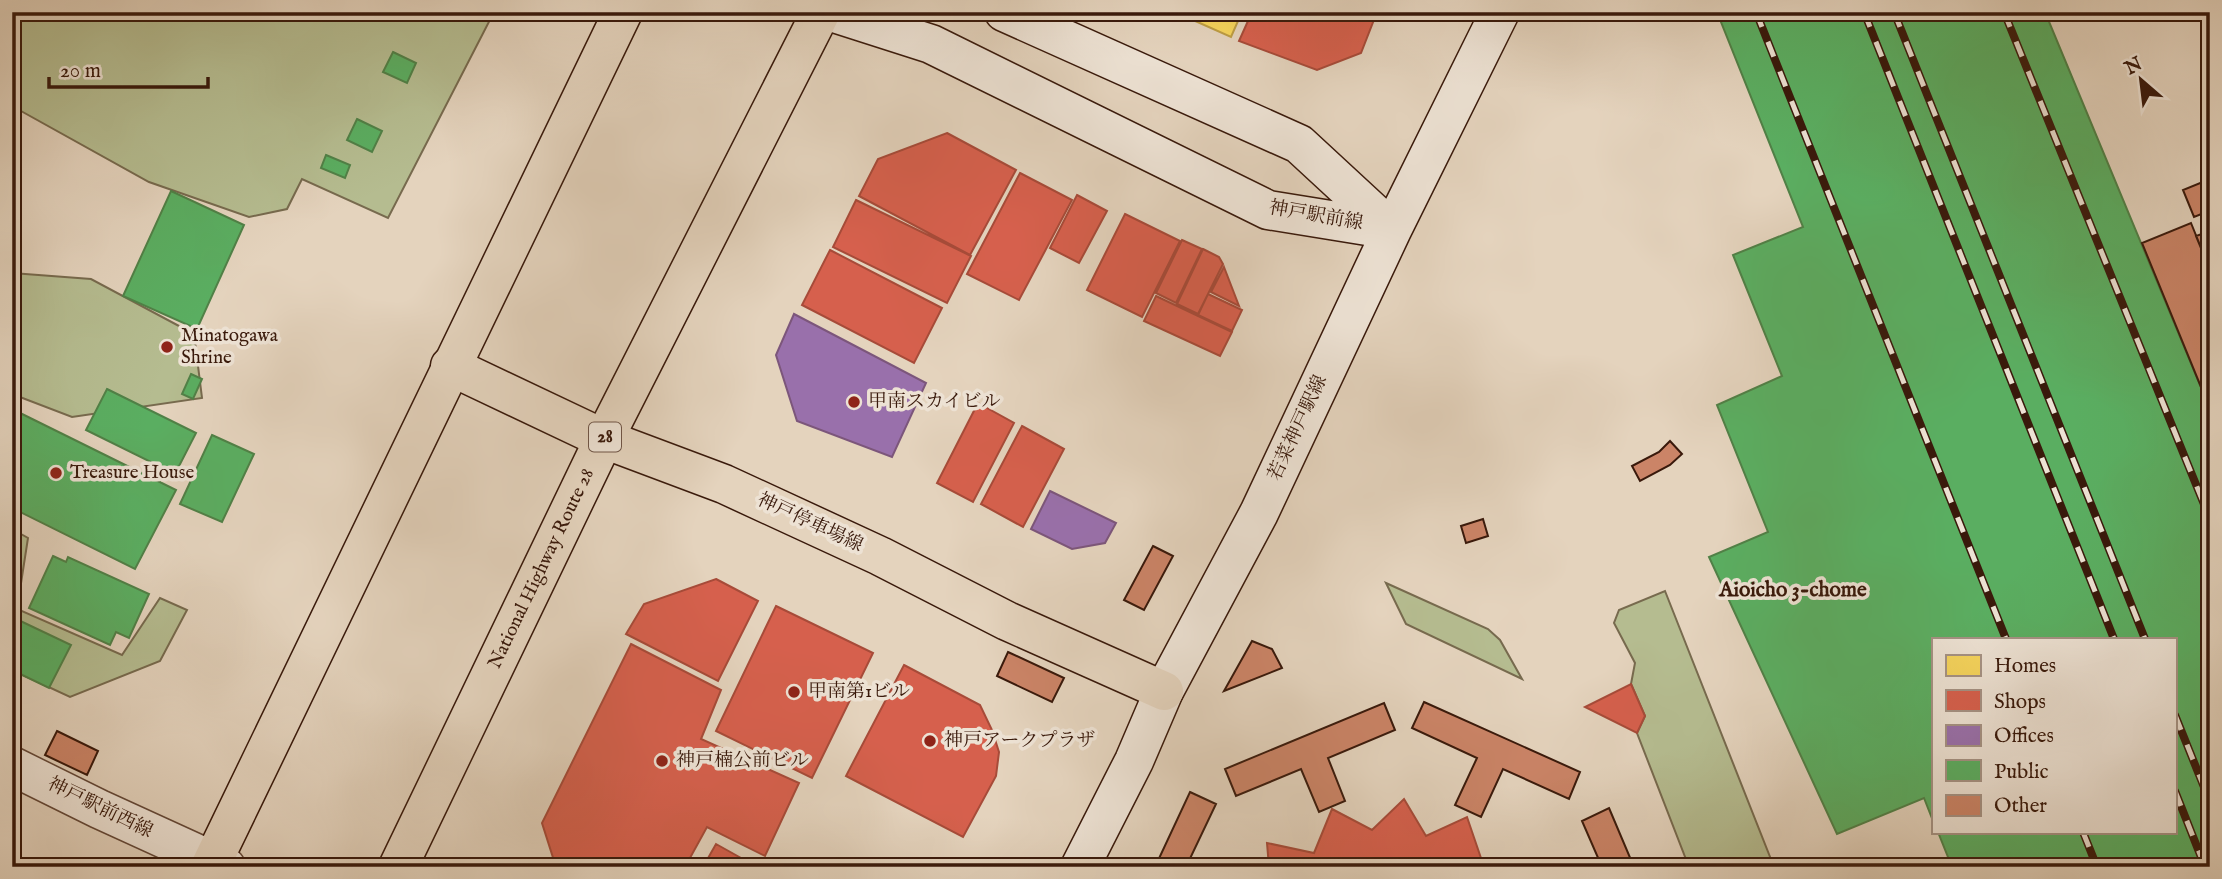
<svg xmlns="http://www.w3.org/2000/svg" width="2222" height="879" font-family="'IM FELL English','Noto Serif JP',serif">
  <style>
    .green { fill: #b5bc90; stroke: #776a4e; stroke-width: 2 }
    .homes { fill: #f6d55c; stroke: #bd9d44; stroke-width: 2 }
    .shops { fill: #d6604d; stroke: #a74b39; stroke-width: 2 }
    .offices { fill: #9970ab; stroke: #7c567b; stroke-width: 2 }
    .public { fill: #5aae61; stroke: #508147; stroke-width: 2 }
    .building { fill: #cb8467; stroke: #39190b; stroke-width: 2 }
    .lines { fill: none; stroke-linecap: round; stroke-linejoin: round }
    .street-casing { stroke: #644838; stroke-width: 41 }
    .secondary-casing { stroke: #39190b; stroke-width: 41 }
    .primary-casing { stroke: #39190b; stroke-width: 41 }
    .highway-casing { stroke: #39190b; stroke-width: 41 }
    .street { stroke: #ede2d4; stroke-width: 38 }
    .secondary { stroke: #ede2d4; stroke-width: 38 }
    .primary { stroke: #e4d3bd; stroke-width: 38 }
    .highway { stroke: #e4d3bd; stroke-width: 38 }
    .rail-casing { stroke: #39190b; stroke-width: 8 }
    .rail { stroke: #ede2d4; stroke-width: 5; stroke-dasharray: 16; stroke-linecap: butt }
    .poi-dot { fill: #8f2418; stroke: #ede2d4; stroke-width: 2.5 }
    .labels { text-anchor: middle; dominant-baseline: central; stroke-width: 7; stroke-linejoin: round; paint-order: stroke }
    .shield { fill: #ede2d4; stroke: #6f5547; stroke-width: 2 }
    .shield-label { font-size: 18px; font-weight: bold; fill: #39190b }
    .street-label { font-size: 19px; fill: #39190b; stroke: #ede2d4 }
    .poi-label { font-size: 19px; fill: #39190b; stroke: #ede2d4; text-anchor: start }
    .neighbourhood-label { font-size: 21px; font-weight: bold; fill: #39190b; stroke: #ede2d4 }
  </style>
  <rect width="100%" height="100%" fill="#e4d3bd"/>
  <filter id="stains"><feTurbulence type="fractalNoise" baseFrequency=".00286" numOctaves="4"/><feColorMatrix values="0 0 0 0 .2 0 0 0 0 .09 0 0 0 0 .02 0 0 0 .5 -.17"/></filter>
  <radialGradient id="worn" r=".72"><stop offset=".6" stop-color="#630" stop-opacity="0"/><stop offset="1" stop-color="#630" stop-opacity=".3"/></radialGradient>
  <!-- green -->
  <path class="green" d="M12,12H494L388,218L302,179L287,209L249,217L149,182L12,106Z
    M12,273L91,279L194,334L202,398L72,417L12,394Z
    M12,529L28,538L17,609L122,655L160,598L187,610L160,661L70,697L12,670Z
    M1386,583L1488,629L1500,640L1522,679L1406,624Z
    M1665,591L1774,867H1689L1637,733L1645,716L1631,684L1635,663L1614,623L1619,610Z"/>
  <!-- homes -->
  <path class="homes" d="M1175,12H1242L1231,37Z"/>
  <!-- shops -->
  <path class="shops" d="M1252,12H1377L1361,53L1317,70L1239,41Z
    M947,133L1016,170L970,255L859,196L878,159Z
    M1020,173L1072,200L1019,300L967,274Z
    M1077,195L1107,211L1079,263L1050,248Z
    M856,200L971,256L947,303L833,247Z
    M1125,214L1180,241L1142,317L1087,290Z
    M1182,240L1202,249L1176,303L1156,293Z
    M1203,249L1219,257L1223,264L1198,314L1177,304Z
    M830,250L942,308L914,363L802,305Z
    M1224,267L1239,306L1211,292Z
    M1208,294L1242,310L1232,331L1198,315Z
    M1156,296L1232,332L1220,356L1144,321Z
    M978,403L1014,423L973,502L937,483Z
    M1022,426L1064,449L1023,527L981,504Z
    M716,579L758,601L718,681L626,634L644,604Z
    M776,606L873,653L812,778L716,731Z
    M631,644L721,690L701,739L799,783L765,856L707,827L685,867H556L542,823Z
    M904,665L980,705L992,730L999,752L996,776L963,837L846,776Z
    M1631,684L1645,716L1637,733L1585,707Z
    M1404,799L1426,836L1467,817L1482,861H1529L1528,867H1269L1267,843L1314,853L1332,809L1372,830Z
    M716,844L757,867H703Z"/>
  <!-- offices -->
  <path class="offices" d="M794,314L926,383L892,457L797,421L776,355Z
    M1050,491L1116,523L1105,543L1072,549L1031,529Z"/>
  <!-- public -->
  <path class="public" d="M1717,12H2045L2210,409V867H1952L1938,832H2175V639H1933V821L1924,798L1837,834L1709,557L1768,532L1717,405L1782,376L1733,255L1803,227Z
    M393,52L416,63L407,83L383,72Z
    M357,119L382,131L372,152L347,140Z
    M326,155L350,165L345,178L321,168Z
    M171,191L244,225L197,329L123,296Z
    M191,374L202,379L193,399L182,394Z
    M107,389L196,433L175,474L86,430Z
    M12,409L176,490L135,569L12,508Z
    M212,435L254,454L222,522L180,504Z
    M53,556L66,562L68,557L149,594L129,638L116,632L110,645L29,608Z
    M12,617L71,645L49,688L12,670Z"/>
  <!-- building -->
  <path class="building" d="M2210,179V213L2209,211L2194,217L2183,190Z
    M2191,223L2210,270V409L2142,243Z
    M2210,231V270L2196,236Z
    M1670,441L1682,454L1670,465L1640,481L1632,466L1659,452Z
    M1483,519L1488,536L1466,543L1461,526Z
    M1153,546L1173,556L1144,610L1124,600Z
    M1252,641L1272,649L1282,668L1224,691Z
    M1008,652L1064,678L1052,702L997,676Z
    M1424,702L1580,772L1569,799L1503,769L1481,817L1455,805L1477,758L1412,728Z
    M1384,703L1395,730L1328,758L1345,801L1319,812L1301,769L1236,796L1225,769Z
    M57,731L98,751L87,775L45,755Z
    M1190,792L1216,804L1186,867H1155Z
    M1609,808L1634,867H1602L1582,821Z"/>
  <g class="lines">
    <defs>
      <path id="street" d="M12,766L99,809L226,867"/>
      <path id="secondary" d="M831,12L931,44L1268,210L1392,230
        M1004,12L1299,144L1392,230
        M1080,867L1134,761L1164,691L1259,513L1392,230L1500,12"/>
      <path id="primary" d="M450,366L604,439L724,484L880,556L1007,621L1164,691"/>
      <g id="highway">
        <path d="M210,867L623,12"/>
        <path id="s1" d="M398,867L604,439L821,12"/>
      </g>
    </defs>
    <!-- street casing -->
    <use href="#street" class="street-casing"/>
    <!-- secondary casing -->
    <use href="#secondary" class="secondary-casing"/>
    <!-- primary casing -->
    <use href="#primary" class="primary-casing"/>
    <!-- highway casing -->
    <use href="#highway" class="highway-casing"/>
    <!-- street -->
    <use href="#street" class="street"/>
    <!-- secondary -->
    <use href="#secondary" class="secondary"/>
    <!-- primary -->
    <use href="#primary" class="primary"/>
    <!-- highway -->
    <use href="#highway" class="highway"/>
    <defs>
      <path id="rail" d="M1756,12L2006,639
        M1864,12L2114,639
        M1894,12L2145,639
        M2004,12L2210,519
        M2175,715L2210,802
        M2175,791L2205,867
        M2083,832L2097,867"/>
    </defs>
    <!-- rail casing -->
    <use href="#rail" class="rail-casing"/>
    <!-- rail -->
    <use href="#rail" class="rail"/>
  </g>
  <!-- markers -->
  <g class="poi-dot">
    <circle cx="167" cy="347" r="7"/>
    <circle cx="854" cy="402" r="7"/>
    <circle cx="56" cy="473" r="7"/>
    <circle cx="794" cy="692" r="7"/>
    <circle cx="930" cy="741" r="7"/>
    <circle cx="662" cy="761" r="7"/>
  </g>
  <g class="labels">
    <!-- shield labels -->
    <rect class="shield" x="589" y="422.5" width="32" height="29" rx="5"/>
    <g class="shield-label">
      <text x="605" y="437">28</text>
    </g>
    <!-- street labels -->
    <g class="street-label">
      <text transform="translate(1316 216) rotate(10)">神戸駅前線</text>
      <text transform="translate(1298 428) rotate(-65)">若菜神戸駅線</text>
      <text transform="translate(810 523) rotate(25)">神戸停車場線</text>
      <text stroke="none"><textPath href="#s1" startOffset="331">National Highway Route 28</textPath></text>
      <text transform="translate(100 808) rotate(26)">神戸駅前西線</text>
    </g>
    <!-- poi labels -->
    <g class="poi-label">
      <text x="181" y="336">Minatogawa<tspan x="181" dy="22">Shrine</tspan></text>
      <text x="868" y="402">甲南スカイビル</text>
      <text x="70" y="473">Treasure House</text>
      <text x="808" y="692">甲南第1ビル</text>
      <text x="944" y="741">神戸アークプラザ</text>
      <text x="676" y="761">神戸楠公前ビル</text>
    </g>
    <!-- neighbourhood labels -->
    <g class="neighbourhood-label">
      <text x="1793" y="590">Aioicho 3-chome</text>
    </g>
  </g>
  <!-- margin -->
  <rect width="2222" height="879" fill="none" stroke="#e4d3bd" stroke-width="42"/>
  <rect x="14" y="14" width="2194" height="851" fill="none" stroke="#39190b" stroke-width="3.5"/>
  <rect x="21" y="21" width="2180" height="837" fill="none" stroke="#39190b" stroke-width="2"/>
  <!-- legend -->
  <rect x="1932" y="638" width="245" height="196" fill="#ede2d4" stroke="#a59284" stroke-width="2"/>
  <rect x="1946" y="655" width="35" height="21" fill="#f6d55c" stroke="#a59284" stroke-width="2"/>
  <text x="1994" y="672" font-size="21" fill="#39190b">Homes</text>
  <rect x="1946" y="690" width="35" height="21" fill="#d6604d" stroke="#a59284" stroke-width="2"/>
  <text x="1994" y="708" font-size="21" fill="#39190b">Shops</text>
  <rect x="1946" y="725" width="35" height="21" fill="#9970ab" stroke="#a59284" stroke-width="2"/>
  <text x="1994" y="742" font-size="21" fill="#39190b">Offices</text>
  <rect x="1946" y="760" width="35" height="21" fill="#5aae61" stroke="#a59284" stroke-width="2"/>
  <text x="1994" y="778" font-size="21" fill="#39190b">Public</text>
  <rect x="1946" y="795" width="35" height="21" fill="#cb8467" stroke="#a59284" stroke-width="2"/>
  <text x="1994" y="812" font-size="21" fill="#39190b">Other</text>
  <!-- north arrow -->
  <g transform="translate(2141 80) rotate(332)" stroke="#ede2d4" stroke-width="5" paint-order="stroke">
  <path d="M0-5L12 26L0 18L-12 26Z" fill="#39190b"/>
  <text y="-10" font-size="19" font-weight="bold" text-anchor="middle" fill="#39190b">N</text>
  </g>
  <!-- scale -->
  <path d="M49 77v10h159v-10" fill="none" stroke="#39190b" stroke-width="3.5"/>
  <text x="60" y="77" font-size="21" fill="#39190b" stroke="#ede2d4" stroke-width="5" paint-order="stroke">20 m</text>
  <rect width="100%" height="100%" filter="url(#stains)"/>
  <rect width="100%" height="100%" fill="url(#worn)"/>
</svg>
